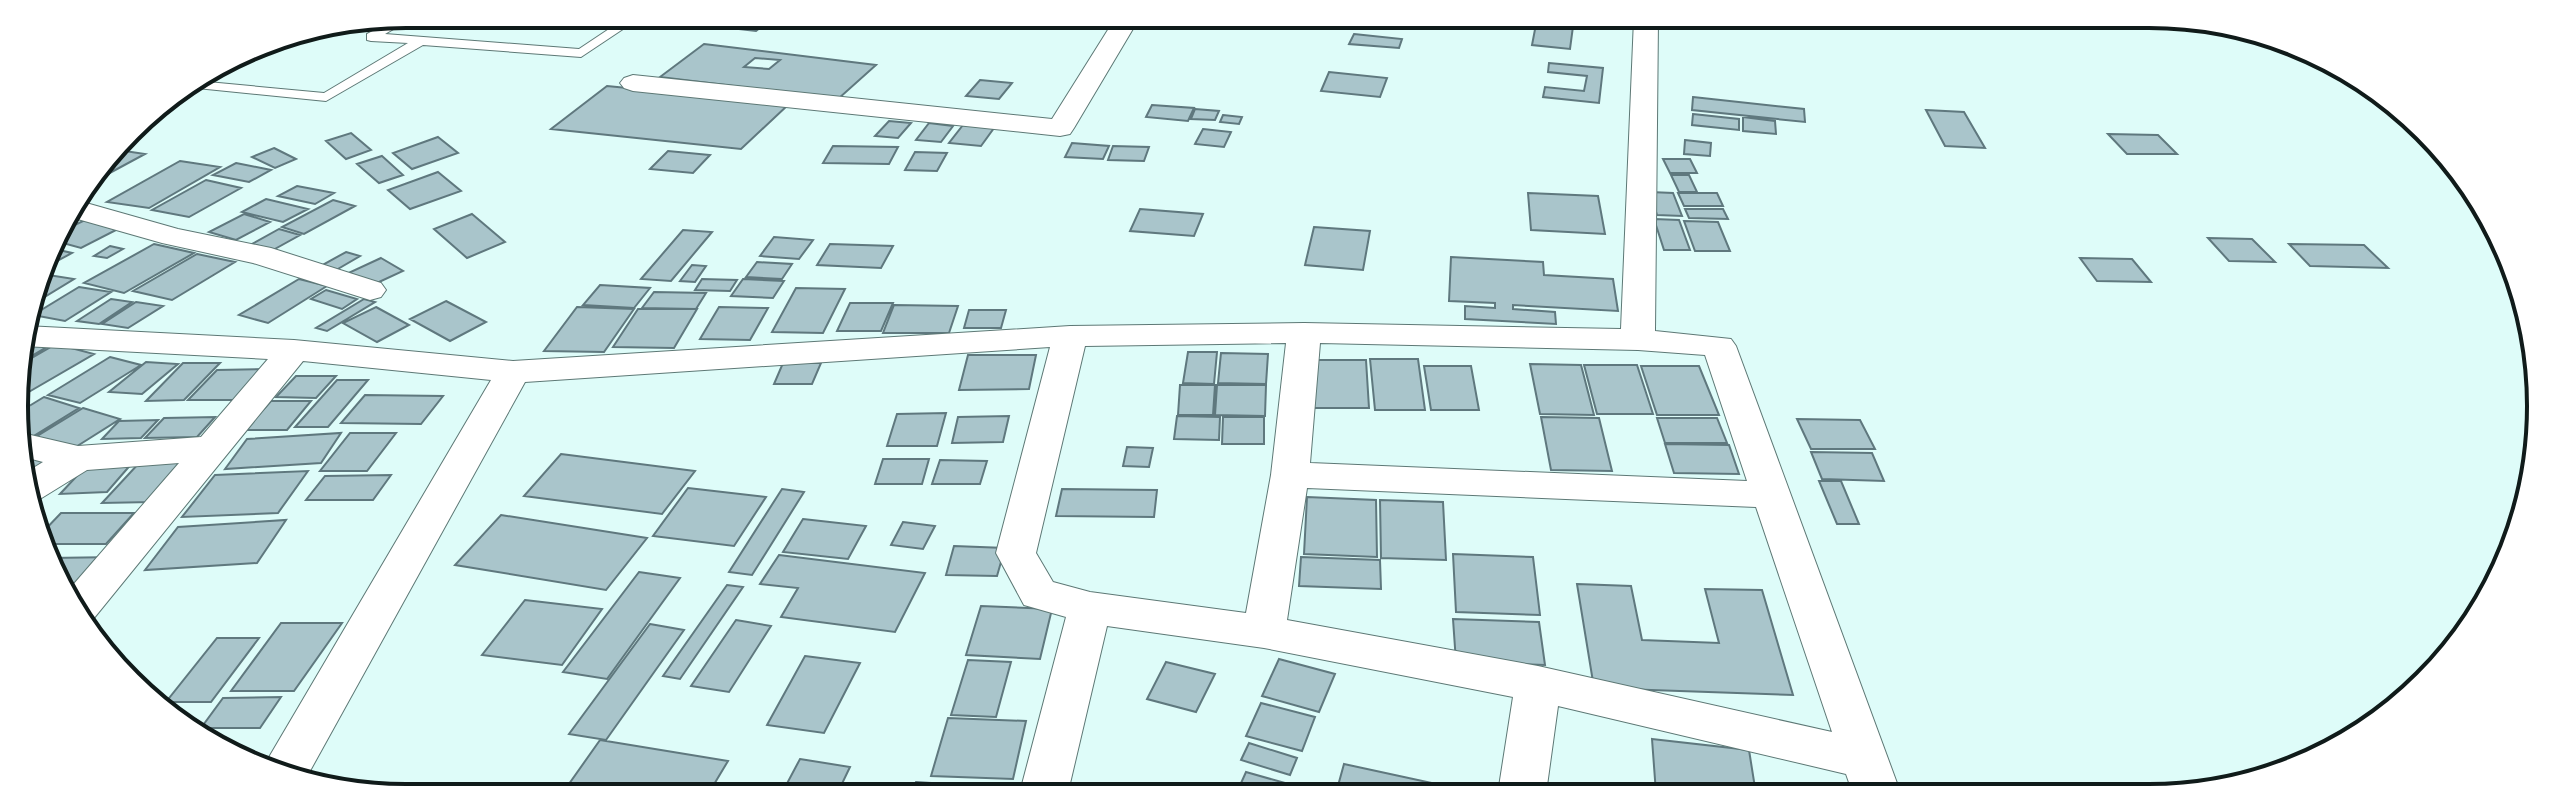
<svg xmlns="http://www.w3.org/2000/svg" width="2555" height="812" font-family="Arial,sans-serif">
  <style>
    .building { fill: #a9c5cb; stroke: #5f787e; stroke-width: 2; fill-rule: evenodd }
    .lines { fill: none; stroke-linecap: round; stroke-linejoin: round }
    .lane-casing { stroke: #5d7875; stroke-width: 2 }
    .street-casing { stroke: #5d7875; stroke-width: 2 }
    .lane { fill: #fff; fill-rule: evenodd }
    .street { fill: #fff; fill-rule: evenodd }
    .rim { fill: none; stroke: #101b1a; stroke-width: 4 }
  </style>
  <rect width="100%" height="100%" fill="#defcf9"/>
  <!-- building -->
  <path class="building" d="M717,15L775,16L756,31L704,25Z
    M970,16H988L978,28L960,26Z
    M1537,19H1574L1570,49L1532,45Z
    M1354,34L1402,39L1399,48L1349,44Z
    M704,44L876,65L838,99L660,77ZM755,58L780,60L769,69L744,67Z
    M1549,63L1603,68L1599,103L1543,97L1545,87L1584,91L1587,76L1548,72Z
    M1329,72L1387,78L1380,97L1321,91Z
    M980,80L1012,83L999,99L966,96Z
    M607,86L789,104L741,149L551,129Z
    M1693,97L1804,109L1805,122L1692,110Z
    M1152,105L1194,108L1188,121L1146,117Z
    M1195,109L1219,111L1215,120L1191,119Z
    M1926,110L1964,112L1985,148L1945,146Z
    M1693,114L1739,119V130L1692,125Z
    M1223,115L1242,117L1239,124L1220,122Z
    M1743,117L1775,121L1776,134L1743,131Z
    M889,121L911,123L898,138L875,136Z
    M929,123L953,126L941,142L916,140Z
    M963,125L994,128L981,146L949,143Z
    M1203,129L1231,132L1224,147L1195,144Z
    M351,133L371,150L346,159L326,141Z
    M2108,134L2158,135L2177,154H2127Z
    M438,137L458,153L412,169L393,153Z
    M1685,140L1711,143L1710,156L1684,154Z
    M1072,143L1109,146L1103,159L1065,157Z
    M833,146L898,147L889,164L823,163Z
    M1113,146L1149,147L1144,161L1108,160Z
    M274,148L296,159L275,168L252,157Z
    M118,150L145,154L93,182Z
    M668,151L710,155L693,173L650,169Z
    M915,152L947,153L937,171L905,170Z
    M382,156L403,175L379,183L357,164Z
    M1663,159H1690L1697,173H1670Z
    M180,161L220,167L149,208L107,202Z
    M236,163L271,170L249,182L213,175Z
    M438,172L461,191L410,209L388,190Z
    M1671,175H1689L1697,192H1679Z
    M206,180L241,188L189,217L152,210Z
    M297,186L334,193L315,204L278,196Z
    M1650,192L1673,193L1682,216L1657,215Z
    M1528,193L1598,196L1605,234L1531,230Z
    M1678,193H1717L1723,206H1684Z
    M266,199L308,209L283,222L242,212Z
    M333,200L355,206L304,234L282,227Z
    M1140,209L1203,214L1194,236L1130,231Z
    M1685,209H1723L1728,219L1689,218Z
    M244,214L270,222L236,240L209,232Z
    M472,214L505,242L467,258L434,229Z
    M1654,219L1679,220L1690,250H1664Z
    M85,220L118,229L81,248L52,240L54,235Z
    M1684,221L1718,222L1730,251H1695Z
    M1314,227L1370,231L1363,270L1305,265Z
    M279,229L300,235L273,250L252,244Z
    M683,230L712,232L671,281L641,279Z
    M774,237L813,240L799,259L760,256Z
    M2208,238L2252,239L2275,262L2229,261Z
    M154,244L194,253L124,293L84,283Z
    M830,244L893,246L881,268L817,265Z
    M2289,244L2364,245L2388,268L2310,266Z
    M110,246L123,249L107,258L94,256Z
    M50,248L72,253L44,268Z
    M346,252L360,256L331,273L317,268Z
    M197,254L235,262L172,300L133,291Z
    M1451,257L1543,262L1544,275L1613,279L1618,311L1513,305V309L1555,312L1556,324L1465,319V306L1495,308V303L1449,301Z
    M381,258L403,271L366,288L344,275Z
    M2080,258L2132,259L2151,282L2097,281Z
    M757,262L792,264L782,279L746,277Z
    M692,265L706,266L695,282L680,281Z
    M42,274L74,279L33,304Z
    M299,279L327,286L268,323L239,315Z
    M702,279L737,280L730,291L695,290Z
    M743,279L784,281L773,298L731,296Z
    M600,285L650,288L634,308L583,305Z
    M79,287L111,292L65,321L33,315Z
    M796,288L845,289L823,333L772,332Z
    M326,290L357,299L342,309L311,299Z
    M654,292L706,293L696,309L642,308Z
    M111,299L132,302L99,324L77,321Z
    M364,299L375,302L327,331L316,328Z
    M446,301L486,322L450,341L410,319Z
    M136,302L163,306L128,328L102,324Z
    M850,303H893L881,331H837Z
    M894,305L958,306L949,333H883Z
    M376,307L409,325L377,342L343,323Z
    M577,307L634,309L604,352L544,351Z
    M719,307L768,308L750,340L700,339Z
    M638,309H697L674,348L613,347Z
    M969,310H1006L1001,328H964Z
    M32,340L50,345L18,364L20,347Z
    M56,344L94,354L27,393L20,391L18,366Z
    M1188,352H1217L1214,384L1183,383Z
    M1221,353L1268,354L1266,384L1218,383Z
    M968,355H1036L1029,389L959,390Z
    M110,357L141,365L80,403L48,395Z
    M1370,359H1418L1425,410H1375Z
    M1310,360H1366L1369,408H1311Z
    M146,362L178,364L142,394L109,392Z
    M183,363H220L184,400L146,401Z
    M783,363H821L812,384H774Z
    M1530,364L1581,365L1594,415L1540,414Z
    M1584,365H1637L1653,414H1597Z
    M1424,366H1471L1479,410H1431Z
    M1641,366H1699L1719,415H1657Z
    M264,369L236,400H188L217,370Z
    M296,376H336L316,398L276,397Z
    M337,380H368L328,427H295Z
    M1180,385H1215L1213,415H1178Z
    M1217,385H1266L1265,416L1215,415Z
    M365,395L443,396L421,424L341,423Z
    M44,397L79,408L32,437L22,434L21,411Z
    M271,401H311L287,430H245Z
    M83,408L120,419L71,450L34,438Z
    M946,413L937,446H887L897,414Z
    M1009,416L1003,442L952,443L958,417Z
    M1177,416L1220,417L1219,440L1174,439Z
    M215,417L197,437L145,438L164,418Z
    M1223,417H1264V444H1222Z
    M1541,417L1599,418L1612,471L1551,470Z
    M1657,418H1717L1727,443H1665Z
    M1797,419L1860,420L1875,449H1811Z
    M158,420L141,438L102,439L119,421Z
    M341,433L321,463L225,469L247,439Z
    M350,433H396L367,471H320Z
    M1665,444L1729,445L1739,474L1674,473Z
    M1127,447L1153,448L1149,467L1123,466Z
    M1811,452L1872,453L1884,481L1822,479Z
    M24,453L54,462L26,481Z
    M561,454L695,471L662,514L524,496Z
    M883,459H929L922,484H875Z
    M940,460L987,461L980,484H932Z
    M188,461L152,502L102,503L140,462Z
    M133,462L107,492L60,494L88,464Z
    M308,471L278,513L182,517L215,475Z
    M391,475L373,500H306L325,476Z
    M1819,481H1841L1859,524H1837Z
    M688,488L766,497L734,546L653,536Z
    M782,489L804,492L752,575L729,572Z
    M1062,489L1157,490L1154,517L1056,516Z
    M1307,497L1376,500L1377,557L1304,554Z
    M1380,500L1443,502L1446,560L1381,558Z
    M61,513H134L106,544H44L40,535Z
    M501,515L647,538L606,590L455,565Z
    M803,519L866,526L848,559L783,552Z
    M286,520L257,563L145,570L178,527Z
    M903,522L935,526L923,549L891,545Z
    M954,546L1005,548L997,576L946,575Z
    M1453,554L1533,557L1540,615L1456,612Z
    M779,555L925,573L895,632L781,617L798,588L760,584Z
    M116,557L72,606L50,558Z
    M1301,557L1380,560L1381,589L1299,586Z
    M639,572L680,578L607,679L563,672Z
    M1577,584L1631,586L1642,640L1719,643L1705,589L1762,590L1793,695L1594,688Z
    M727,585L743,587L680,679L663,676Z
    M525,600L602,609L562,665L482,655Z
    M981,606L1052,609L1040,659L966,655Z
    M1453,619L1539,622L1545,665L1456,662Z
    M736,620L771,626L729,692L691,686Z
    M281,623H342L294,691H231Z
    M650,624L684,630L606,740L569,734Z
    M217,638H259L211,702H166Z
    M805,656L860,663L824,733L767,725Z
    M1279,659L1335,674L1319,712L1262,696Z
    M968,660L1011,662L996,717L951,715Z
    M1166,662L1215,674L1196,712L1147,699Z
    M281,697L260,728H201L223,698Z
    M1261,703L1315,717L1302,751L1246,736Z
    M948,718L1026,721L1013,779L931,776Z
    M1652,739L1749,750L1756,794L1656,793Z
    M600,740L728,761L710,791H564Z
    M1249,743L1297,758L1290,775L1241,760Z
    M800,759L850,767L838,792L783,791Z
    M1344,764L1441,785L1439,793H1336Z
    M1246,772L1292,785L1289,793L1237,792Z
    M916,782L1007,788L1006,792H912Z"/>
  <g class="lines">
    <defs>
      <path id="lane" d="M419,14L385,34L579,49L630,15H644L581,57L423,45L326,101L187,87L197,81L324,93L408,43L371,41L367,40V34L403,15Z"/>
      <path id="street" d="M1116,17H1140L1074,128L1070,134L1060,136L633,91L624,88L620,83L624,78L633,75L1052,119Z
        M1634,19H1658L1655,331L1731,339L1736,346L1901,794H1853L1846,774L1558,706L1546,793H1498L1513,697L1264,648L1107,626L1068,792H1020L1066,617L1024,605L996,553L1050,347L525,382L305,780L265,764L491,380L303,361L90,623L82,626L66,593L179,463L87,470L40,499L27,503L25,473L43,462L24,457L22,433L78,446L201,437L268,359L23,346L20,345L26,326L294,340L513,361L1070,326L1304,323L1621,329ZM1286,343L1271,475L1246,613L1090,592L1053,582L1036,553L1085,346ZM1320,343L1638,350L1705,355L1747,481L1310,463ZM1307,488L1756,507L1832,732L1538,666L1287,620Z
        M79,201L178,229L271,248L381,283L386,290L381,297L370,300L253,263L162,243L67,216Z"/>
    </defs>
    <!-- lane casing -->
    <use href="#lane" class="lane-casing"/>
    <!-- street casing -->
    <use href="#street" class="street-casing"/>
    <!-- lane -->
    <use href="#lane" class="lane"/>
    <!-- street -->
    <use href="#street" class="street"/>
  </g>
  <!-- crop -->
  <path d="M0 0H2555V812H0ZM406 28H2149A378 378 0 0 1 2527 406V406A378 378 0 0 1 2149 784H406A378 378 0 0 1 28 406V406A378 378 0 0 1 406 28Z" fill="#fff" fill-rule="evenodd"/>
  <path class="rim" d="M406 28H2149A378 378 0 0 1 2527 406V406A378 378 0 0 1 2149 784H406A378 378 0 0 1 28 406V406A378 378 0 0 1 406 28Z"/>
</svg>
